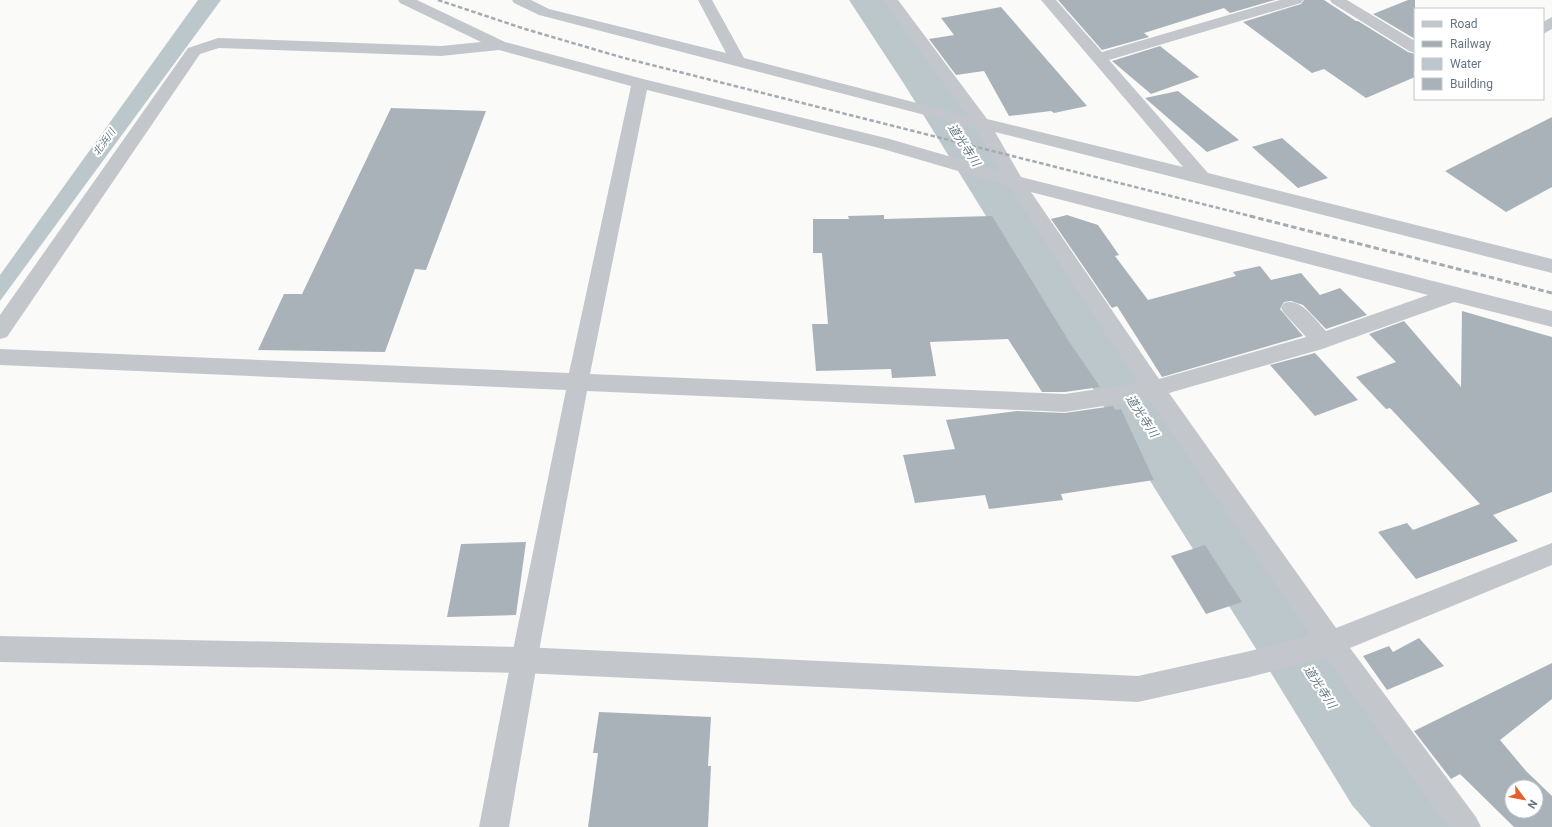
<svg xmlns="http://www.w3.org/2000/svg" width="1552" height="827" font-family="Roboto,'Noto Sans JP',sans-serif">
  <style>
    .water { fill: #bcc7cc }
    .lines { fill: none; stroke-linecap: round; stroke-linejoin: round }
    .river { fill: #bcc7cc; fill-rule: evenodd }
    .building { fill: #aab2b9; fill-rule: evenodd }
    .minor { fill: #c3c7cc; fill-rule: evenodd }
    .tertiary { fill: #c3c7cc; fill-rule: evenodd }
    .rail-far1 { stroke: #a4abb1; stroke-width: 2.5; stroke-dasharray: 4.5 2.5; stroke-linecap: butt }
    .rail { stroke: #a4abb1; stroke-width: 3; stroke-dasharray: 5.5 3; stroke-linecap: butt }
    .labels { text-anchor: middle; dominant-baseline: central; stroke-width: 4; stroke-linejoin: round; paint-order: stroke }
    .far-water-label { font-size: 10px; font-style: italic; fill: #657a83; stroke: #fff }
    .water-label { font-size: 12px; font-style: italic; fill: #657a83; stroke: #fff }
  </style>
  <rect width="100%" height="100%" fill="#fafaf8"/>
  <!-- water -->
  <path class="water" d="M198,0H221L0,301V275Z"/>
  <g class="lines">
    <!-- river -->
    <path class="river" d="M849,0H889L1206,462L1315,615L1406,751L1449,799L1460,827H1371L1352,805L1265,663L1162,500L906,87Z"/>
  </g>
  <!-- building -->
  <path class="building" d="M1058,0H1275L1230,13L1224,8L1144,33L1149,37L1102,50Z
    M1304,0H1324L1356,21H1358L1408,52L1415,54V77L1366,98L1324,69L1312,73L1243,22L1301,4Z
    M1408,0H1415V39L1373,14Z
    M1001,7L1087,106L1054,113L1051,111L1009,116L984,71L956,75L929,39L954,35L941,18Z
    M1160,46L1199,77L1151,94L1112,61Z
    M1178,91L1239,140L1207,152L1145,98Z
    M391,108L486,111L426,270L415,269L385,352L258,350L284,294H302Z
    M1552,117V187L1506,212L1445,171Z
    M1282,138L1328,178L1298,188L1252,147Z
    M884,215V219L992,216L1070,343L1100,387L1065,392H1042L1008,339L930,342L936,376L892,378L891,369L816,371L812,324H828L822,253H813V219H849L848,216Z
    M1067,215L1098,225L1119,255L1115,256L1148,300L1236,276L1233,272L1260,266L1271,280L1301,273L1320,295L1340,288L1367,315L1326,329L1303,305L1291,301L1284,302L1280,309L1303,336L1162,377L1117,306L1112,308L1051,219Z
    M1462,311L1552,337V492L1493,515L1518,541L1416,579L1378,532L1407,523L1413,530L1480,504L1390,408L1386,409L1356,377L1396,362L1369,334L1404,321L1461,387Z
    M1315,353L1358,400L1315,416L1270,365Z
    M1113,406L1115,410L1121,409L1154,480L1061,494L1063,500L989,509L985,495L915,503L903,455L955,449L946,420L1017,411L1065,413Z
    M526,542L516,615L447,617L461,544Z
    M1205,545L1242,602L1206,614L1171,556Z
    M1419,638L1444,666L1387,690L1363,656L1389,646L1393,652Z
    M1552,663V699L1500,740L1526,771L1552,796V827H1514L1460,774L1451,779L1414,731ZM1512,787H1536V811H1512Z
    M599,712L711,717L708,766H711L708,827H588L598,753H593Z"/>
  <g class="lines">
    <!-- minor -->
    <path class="minor" d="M398,0H417L505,42L643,79L886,138L1000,171L975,128L539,15L514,3L512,0H531L549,9L726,53L698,0H712L744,58L967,116L883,0H898L987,119L1183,167L1041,0H1056L1102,52L1280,0H1303L1301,3L1109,60L1208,173L1552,259V273L995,132L1021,177L1552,311V327L1454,302L1322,349L1169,393L1336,628L1552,543V565L1350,648L1476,817L1481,827H1448L1322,652L1149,399L1065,412L587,391L541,640L509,827H479L515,640L566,390L0,365V349L569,373L631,86L499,50L441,56L219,48L200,54L7,337L0,339V315L188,48L218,38L441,46L481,42L400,3ZM647,90L883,149L1009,186L1138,383L1065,394L590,374ZM1031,192L1428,295L1326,331C1315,320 1301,297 1284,303L1281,308L1284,313L1306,337L1159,379Z
      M1330,0H1347L1415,41V53L1409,51L1332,3Z
      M1552,17V29L1543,34V22Z"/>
    <!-- tertiary -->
    <path class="tertiary" d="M1331,630L1340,634L1344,643L1340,652L1331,656L1250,677L1138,702L523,673L0,662V636L523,647L1138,676L1250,651Z"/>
    <!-- rail-far1 -->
    <path class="rail-far1" d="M438,0L525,29L624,58L1254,217"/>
    <!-- rail -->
    <path class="rail" d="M1250,216L1552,293"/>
  </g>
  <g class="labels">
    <!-- far-water labels -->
    <g class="far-water-label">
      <text transform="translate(104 142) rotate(-54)">北浜川</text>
    </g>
    <!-- water labels -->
    <g class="water-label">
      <text transform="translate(964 145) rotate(57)">道光寺川</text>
      <text transform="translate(1142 416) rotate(57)">道光寺川</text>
      <text transform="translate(1320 687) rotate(57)">道光寺川</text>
    </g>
  </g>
  <!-- legend -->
  <rect x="1414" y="8" width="130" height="92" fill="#ffffff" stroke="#c1c7cd"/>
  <rect x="1422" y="21" width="20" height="6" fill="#c3c7cc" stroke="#c1c7cd"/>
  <text x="1450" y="28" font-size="12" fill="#657483">Road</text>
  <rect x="1422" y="41" width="20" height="6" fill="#a4abb1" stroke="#c1c7cd"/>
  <text x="1450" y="48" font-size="12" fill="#657483">Railway</text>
  <rect x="1422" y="58" width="20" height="12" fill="#bcc7cc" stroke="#c1c7cd"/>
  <text x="1450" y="68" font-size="12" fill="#657483">Water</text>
  <rect x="1422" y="78" width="20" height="12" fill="#aab2b9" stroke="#c1c7cd"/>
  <text x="1450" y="88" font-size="12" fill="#657483">Building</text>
  <!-- north arrow -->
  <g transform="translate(1524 799) rotate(122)"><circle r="19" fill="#ffffff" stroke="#c1c7cd"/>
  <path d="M0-3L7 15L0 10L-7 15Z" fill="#e4612e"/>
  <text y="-6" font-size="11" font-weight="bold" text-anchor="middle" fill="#657483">N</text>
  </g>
</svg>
